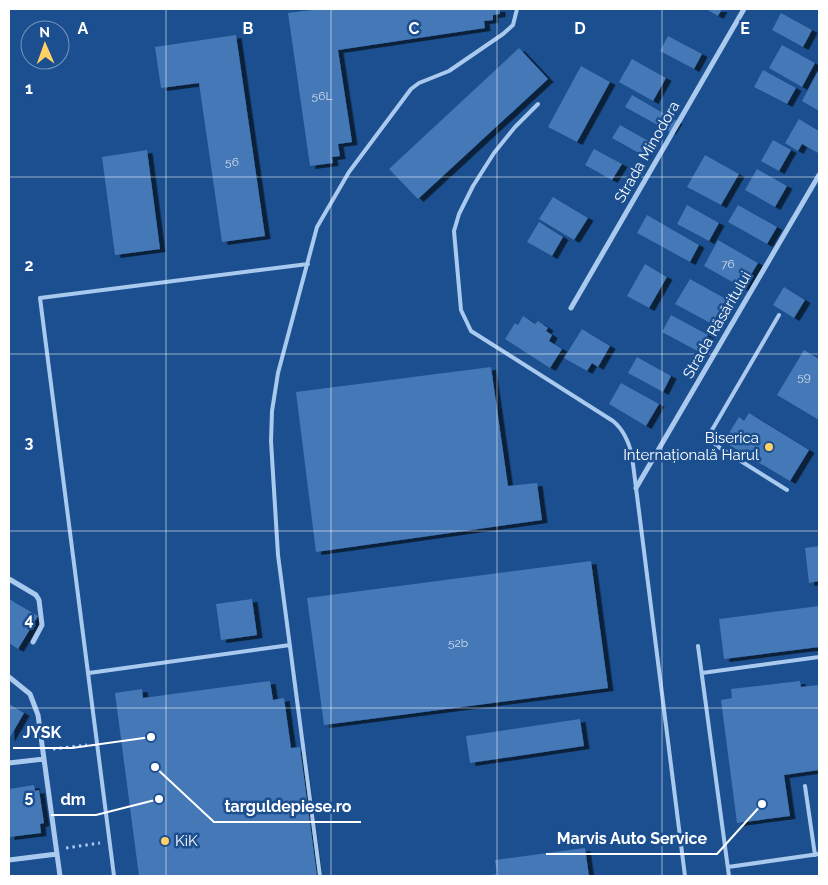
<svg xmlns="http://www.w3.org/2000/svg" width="828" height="885" font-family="Raleway,sans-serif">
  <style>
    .building { fill: #4478b7; filter: url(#shadow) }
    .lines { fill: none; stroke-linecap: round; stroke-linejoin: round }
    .path { stroke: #a9c9ee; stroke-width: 3; stroke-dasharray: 2.5 4; stroke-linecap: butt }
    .lane { stroke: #a9c9ee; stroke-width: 4 }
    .street { stroke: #a9c9ee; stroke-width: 5 }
    .grid { fill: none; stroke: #fff; stroke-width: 1; stroke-opacity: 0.55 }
    .poi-dot { fill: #ffd166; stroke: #1b4f8f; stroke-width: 2 }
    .labels { text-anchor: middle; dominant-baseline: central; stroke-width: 5; stroke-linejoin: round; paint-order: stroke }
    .number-label { font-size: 12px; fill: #d0dded }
    .street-label { font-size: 15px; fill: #fff; stroke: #1b4f8f }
    .poi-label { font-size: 15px; fill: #fff; stroke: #1b4f8f; text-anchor: end }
    .grid-label { font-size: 16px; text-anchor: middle; font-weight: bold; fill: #fff; stroke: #1b4f8f; stroke-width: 5; stroke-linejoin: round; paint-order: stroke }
    .leader { fill: none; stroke: #fff; stroke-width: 2 }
    .callout-dot { fill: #fff; stroke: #1b4f8f; stroke-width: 2 }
    .callout-label { font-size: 16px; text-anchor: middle; font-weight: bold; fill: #fff; stroke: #1b4f8f; stroke-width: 5; stroke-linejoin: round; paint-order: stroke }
  </style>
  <defs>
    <filter id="shadow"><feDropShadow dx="5.5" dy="3" stdDeviation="0" flood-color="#0009"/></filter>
  </defs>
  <rect width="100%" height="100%" fill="#1b4f8f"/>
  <!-- building -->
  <path class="building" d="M320,9H500V14L493,15V20L484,21L485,28L338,50L352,142L338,144L340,156L332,157L333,163L310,166L288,13Z
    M706,9H722L718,16Z
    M781,13L812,30L803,47L772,30Z
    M236,35L265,236L222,242L199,83L161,88L155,47Z
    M668,36L702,54L694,69L660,51Z
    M782,45L815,63L802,87L769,68Z
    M519,48L548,79L418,199L389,169Z
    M632,59L666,78L653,101L619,82Z
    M581,66L610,82L577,142L548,127Z
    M819,69V111L802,101Z
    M763,70L796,88L787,104L754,87Z
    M632,95L677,121L670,132L625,107Z
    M799,119L819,131L818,153L802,144L798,151L785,143Z
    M620,125L652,143L644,156L612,138Z
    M773,140L791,150L779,171L761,161Z
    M594,149L622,164L612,180L585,165Z
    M147,150L160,249L115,255L102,157Z
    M705,155L739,174L721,205L687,187Z
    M757,169L787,186L775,207L745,190Z
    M553,197L588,218L574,240L539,219Z
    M687,205L719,223L709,241L677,224Z
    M738,205L777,227L767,244L728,222Z
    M647,215L699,245L690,262L637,233Z
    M539,222L563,237L552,256L527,242Z
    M718,240L758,263L743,288L704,266Z
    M645,264L667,277L649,308L627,296Z
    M690,279L726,299L712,324L675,304Z
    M784,287L805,300L794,318L773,305Z
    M671,315L708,335L699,352L662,332Z
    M523,316L535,324L538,321L548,328L546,331L552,335L549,341L562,349L550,368L505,339L515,323L518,325Z
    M582,329L610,346L598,367L592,363L587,371L564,358Z
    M804,350L819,359V420L777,395Z
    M637,357L671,376L663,392L628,373Z
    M491,367L508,486L537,483L542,520L316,552L296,392Z
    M621,383L659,404L646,426L609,404Z
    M749,413L809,450L790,481L729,445L734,437L729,433L739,417L744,421Z
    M819,546V581L809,583L805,548Z
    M591,561L608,688L324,725L307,598Z
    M9,599L38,616L18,649L9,643Z
    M252,599L257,635L221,640L216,604Z
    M819,606V647L724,659L719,619Z
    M270,681L273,700L284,698L291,748L300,747L317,876H139L115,693L142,689L143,698Z
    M800,681L801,687L819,685V770L784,775L790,816L737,823L721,700L732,698L731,689Z
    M9,704L24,713L9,739Z
    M580,719L584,746L470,763L466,736Z
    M34,785L35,791L39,790L44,823L40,824L41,833L9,837V789Z
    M585,848L589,876H485L497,874L495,860Z"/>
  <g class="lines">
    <!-- path -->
    <path class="path" d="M53,749L87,745
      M66,848L100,843"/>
    <!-- lane -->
    <path class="lane" d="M538,104L515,127L494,153L473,186L459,214L454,231L461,310L471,331L613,421C624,430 629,442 632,456L685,876
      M779,315L712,430L713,442L717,446L787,490
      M698,646L729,876
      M89,673L290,645
      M702,673L819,657
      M805,786L815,855
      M728,867L819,854
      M114,876L40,298L308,264
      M320,876L278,555L271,441L272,411L278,373L317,227L349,172L411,89L419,83L449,71L503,34L513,25L517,9"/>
    <!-- street -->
    <path class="street" d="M571,308L744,9
      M636,488L819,175
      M9,579L36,595L39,600L42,625L33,642
      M9,677L30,694L38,715L60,876
      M9,763L44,759
      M9,860L57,854"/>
  </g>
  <!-- grid -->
  <path class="grid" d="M166,9V876M331,9V876M497,9V876M662,9V876M9,177H819M9,354H819M9,531H819M9,708H819"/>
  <!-- markers -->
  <g class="poi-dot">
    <circle cx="769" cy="447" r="5"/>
    <circle cx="165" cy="841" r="5"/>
  </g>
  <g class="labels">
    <!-- number labels -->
    <g class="number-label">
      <text x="322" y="96">56L</text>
      <text x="232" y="162">56</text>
      <text x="728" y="264">76</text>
      <text x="804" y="377">59</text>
      <text x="458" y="643">52b</text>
    </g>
    <!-- street labels -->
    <g class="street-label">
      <text transform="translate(647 152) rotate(-60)">Strada Minodora</text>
      <text transform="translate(717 325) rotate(-60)">Strada Răsăritului</text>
    </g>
    <!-- poi labels -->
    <g class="poi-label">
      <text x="759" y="438">Biserica<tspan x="759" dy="17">Internațională Harul</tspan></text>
      <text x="175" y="841" text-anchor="start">KiK</text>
    </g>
  </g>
  <g class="grid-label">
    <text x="83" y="34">A</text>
    <text x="248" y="34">B</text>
    <text x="414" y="34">C</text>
    <text x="580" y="34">D</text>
    <text x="745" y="34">E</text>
    <text x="29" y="94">1</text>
    <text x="29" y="271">2</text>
    <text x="29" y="448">3</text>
    <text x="29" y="625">4</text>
    <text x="29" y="802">5</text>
  </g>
  <!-- callouts -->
  <path class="leader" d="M151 737L72 748H13M159 799L96 815H51M155 767L214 822H361M762 804L717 854H546"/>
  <g class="callout-dot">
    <circle cx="151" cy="737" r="5"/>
    <circle cx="159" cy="799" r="5"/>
    <circle cx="155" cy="767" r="5"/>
    <circle cx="762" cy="804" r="5"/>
  </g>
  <g class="callout-label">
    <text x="42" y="738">JYSK</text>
    <text x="73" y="805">dm</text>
    <text x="288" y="812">targuldepiese.ro</text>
    <text x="632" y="844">Marvis Auto Service</text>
  </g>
  <!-- border -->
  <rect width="828" height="885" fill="none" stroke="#ffffff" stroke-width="20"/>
  <!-- north arrow -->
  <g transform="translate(45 45) rotate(358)"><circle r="24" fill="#1b4f8f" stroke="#7695bc"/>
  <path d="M0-4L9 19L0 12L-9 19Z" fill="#ffd166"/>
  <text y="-8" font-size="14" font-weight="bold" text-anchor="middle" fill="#ffffff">N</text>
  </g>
</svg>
